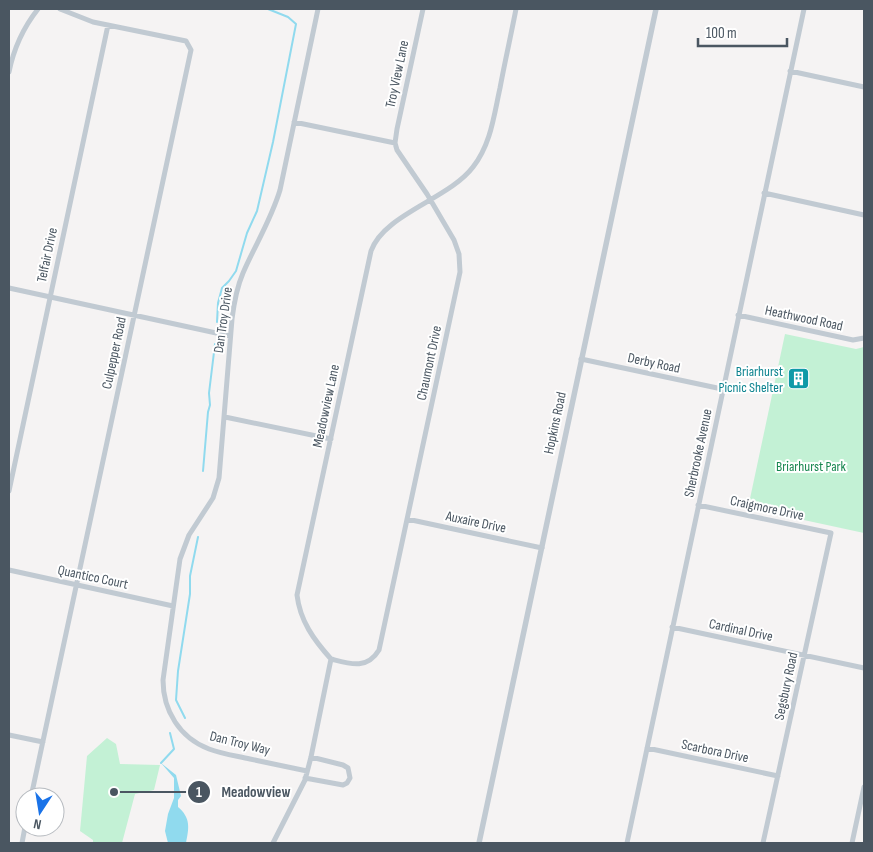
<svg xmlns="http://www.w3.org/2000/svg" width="873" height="852" font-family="'Sofia Sans Condensed',sans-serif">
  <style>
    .green { fill: #c3f1d5 }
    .water { fill: #90daee }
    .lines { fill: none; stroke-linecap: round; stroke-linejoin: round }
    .stream { stroke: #90daee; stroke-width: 2 }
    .minor { stroke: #c1cad2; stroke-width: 5 }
    .tertiary { stroke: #c1cad2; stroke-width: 5.5 }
    .labels { text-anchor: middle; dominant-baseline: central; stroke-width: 4; stroke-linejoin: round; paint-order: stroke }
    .street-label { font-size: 14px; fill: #4a5661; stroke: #fff }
    .culture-label { font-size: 14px; fill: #0d838f; stroke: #fff; text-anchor: end }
    .park-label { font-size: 14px; fill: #17864f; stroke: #fff }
    .leader { fill: none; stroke: #4a5661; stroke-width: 2 }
    .callout-dot { fill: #4a5661; stroke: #fff; stroke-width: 2 }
    .mark-label { font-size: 15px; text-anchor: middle; font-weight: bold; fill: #fff }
    .callout-label { font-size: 15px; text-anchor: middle; font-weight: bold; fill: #4a5661; stroke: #fff; stroke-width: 4; stroke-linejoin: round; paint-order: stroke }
  </style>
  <rect width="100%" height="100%" fill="#f5f3f3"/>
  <!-- green -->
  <path class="green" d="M785,334L856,349L864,347V533L748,508Z
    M107,738L116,744L120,764L160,765L154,790L135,794L122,843H93V840L80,831L87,756Z"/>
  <!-- water -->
  <path class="water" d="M161,763L176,775L181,796L178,800V807C191,818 189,828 186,843H168L165,831L168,814L174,798V778Z"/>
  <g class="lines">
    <!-- stream -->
    <path class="stream" d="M217,322L218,303L222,288L229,281L236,271L247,233L257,211L273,142L296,24L288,17L268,9
      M203,471L208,412L210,405L209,393L215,344
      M185,718L176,700L178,671L190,594V576L198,537
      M161,763L174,749L170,733"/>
    <!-- minor -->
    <path class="minor" d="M790,71L864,87
      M9,72C14,47 23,28 38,9
      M294,122L395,143
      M764,193L864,215
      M9,288L230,336
      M738,315L853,340L864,338
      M581,359L722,389
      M225,417L331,439
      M9,491L108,25
      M698,505L831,533L763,843
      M407,519L542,548
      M9,570L173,606
      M672,627L864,668
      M331,659C314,640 300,621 297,595L371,251C384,214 449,199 473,167C491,144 494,115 500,88C505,61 511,35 516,9
      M331,659C350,664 367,670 379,650L460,272L459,254L454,240L427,194L397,150L395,143L397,129L423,9
      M9,735L43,742
      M647,748L778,776
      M307,771C288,767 269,763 250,759C237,756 222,754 209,749C180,738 163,711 163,680L180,559L189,535L213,498L219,478L232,319C234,303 237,287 243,273C255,245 271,220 280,190L318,9
      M305,778L343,785L347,783L350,778L348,768L343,765L311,757
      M31,797L191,50L186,41L93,22L60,9
      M22,843L25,827
      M273,843L305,780L311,757L331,659
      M627,843L804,9
      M852,843L864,787"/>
    <!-- tertiary -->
    <path class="tertiary" d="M479,843L656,9"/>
  </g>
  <!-- icons -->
  <defs>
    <symbol id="building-square" viewBox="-11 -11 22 22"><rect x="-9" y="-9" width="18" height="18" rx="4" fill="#0f9aa8" stroke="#fff"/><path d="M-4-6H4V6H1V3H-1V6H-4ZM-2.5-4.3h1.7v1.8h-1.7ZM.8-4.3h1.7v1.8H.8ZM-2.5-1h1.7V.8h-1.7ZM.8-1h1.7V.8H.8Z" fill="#fff"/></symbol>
  </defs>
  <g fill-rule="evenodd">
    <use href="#building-square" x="786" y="366" width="25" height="25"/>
  </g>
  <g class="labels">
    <!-- street labels -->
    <g class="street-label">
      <text transform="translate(397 74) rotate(-78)">Troy View Lane</text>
      <text transform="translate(47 255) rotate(-78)">Telfair Drive</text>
      <text transform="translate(804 318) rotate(12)">Heathwood Road</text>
      <text transform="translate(223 320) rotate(-82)">Dan Troy Drive</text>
      <text transform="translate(114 353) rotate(-78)">Culpepper Road</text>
      <text transform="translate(429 363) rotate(-78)">Chaumont Drive</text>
      <text transform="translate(654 363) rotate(12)">Derby Road</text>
      <text transform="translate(326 406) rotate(-78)">Meadowview Lane</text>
      <text transform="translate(555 423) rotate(-78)">Hopkins Road</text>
      <text transform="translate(698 453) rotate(-78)">Sherbrooke Avenue</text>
      <text transform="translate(767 508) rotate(12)">Craigmore Drive</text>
      <text transform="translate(476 522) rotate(12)">Auxaire Drive</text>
      <text transform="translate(93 577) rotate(12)">Quantico Court</text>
      <text transform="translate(741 630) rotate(12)">Cardinal Drive</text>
      <text transform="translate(786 686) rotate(-78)">Segsbury Road</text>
      <text transform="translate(240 743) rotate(14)">Dan Troy Way</text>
      <text transform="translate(715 751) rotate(12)">Scarbora Drive</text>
    </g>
    <!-- culture labels -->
    <g class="culture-label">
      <text x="783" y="371">Briarhurst<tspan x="783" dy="16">Picnic Shelter</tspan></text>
    </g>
    <!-- park labels -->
    <g class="park-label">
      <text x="811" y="466">Briarhurst Park</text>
    </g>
  </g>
  <!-- callouts -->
  <path class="leader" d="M114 792L199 792"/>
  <g class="callout-dot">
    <circle cx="114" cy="792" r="5"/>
    <circle cx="199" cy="792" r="12"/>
  </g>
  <g class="mark-label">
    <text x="199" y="797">1</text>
  </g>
  <g class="callout-label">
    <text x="256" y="797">Meadowview</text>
  </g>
  <!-- border -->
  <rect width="873" height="852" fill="none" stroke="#4a5661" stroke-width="20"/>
  <!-- north arrow -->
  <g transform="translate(40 812) rotate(192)"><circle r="24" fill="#ffffff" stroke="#b7bbc0"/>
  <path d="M0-4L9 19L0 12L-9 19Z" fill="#1a73e8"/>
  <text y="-8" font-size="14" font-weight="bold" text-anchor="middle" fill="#4a5661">N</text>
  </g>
  <!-- scale -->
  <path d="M698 38v8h89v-8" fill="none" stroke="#4a5661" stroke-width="2.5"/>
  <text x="706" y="38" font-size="15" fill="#4a5661" stroke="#ffffff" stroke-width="4" paint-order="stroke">100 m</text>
</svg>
